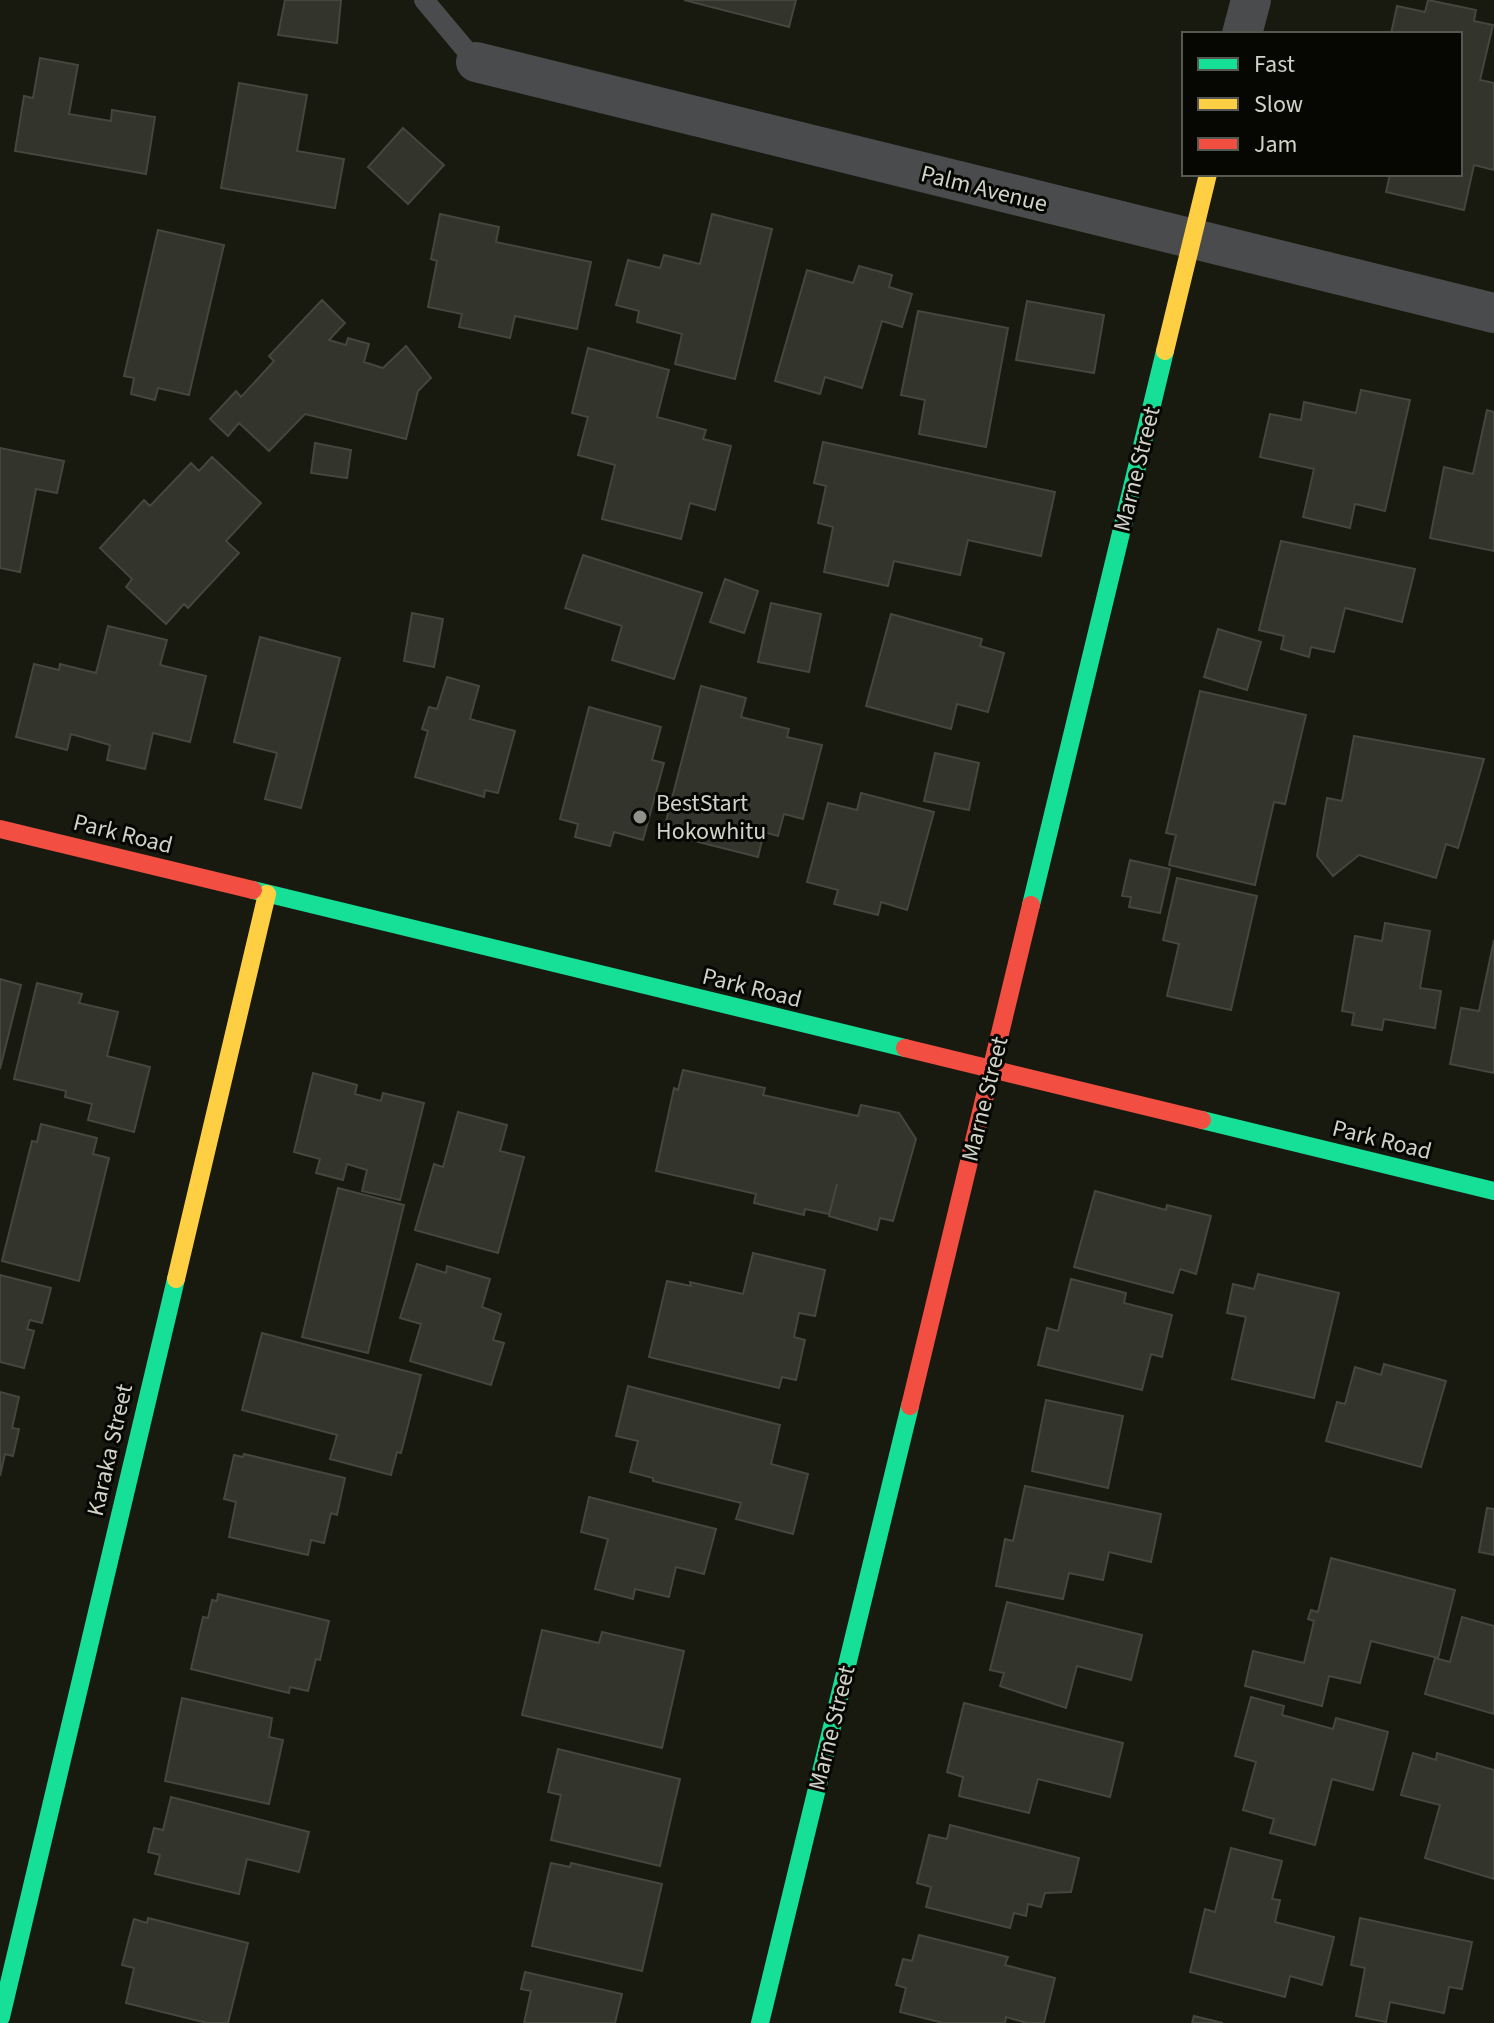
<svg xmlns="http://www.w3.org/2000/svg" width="1494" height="2023" font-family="'Source Sans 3',sans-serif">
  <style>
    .building { fill: #33342c; stroke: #45463d; stroke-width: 2 }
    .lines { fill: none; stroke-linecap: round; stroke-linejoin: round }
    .lane { stroke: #494b4c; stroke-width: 20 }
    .street { stroke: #494b4c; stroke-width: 40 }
    .fast { stroke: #16e098; stroke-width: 18 }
    .slow { stroke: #ffcf43; stroke-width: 18 }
    .jam { stroke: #f24e42; stroke-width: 18 }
    .poi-dot { fill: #909287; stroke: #060702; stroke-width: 3 }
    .labels { text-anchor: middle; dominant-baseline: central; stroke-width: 6; stroke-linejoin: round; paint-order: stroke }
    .street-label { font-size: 24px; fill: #d1d3c7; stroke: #060702 }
    .poi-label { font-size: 24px; fill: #d1d3c7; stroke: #060702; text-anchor: start }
  </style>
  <rect width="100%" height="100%" fill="#18190f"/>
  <!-- building -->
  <path class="building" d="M285,0H341L337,43L278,35Z
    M684,0H796L789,27Z
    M1428,0L1476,10L1474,21L1493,25L1480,80L1494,83V170L1474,165L1464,210L1386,192L1390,174H1460V34H1391L1397,6L1425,12Z
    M40,58L78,65L69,114L111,121L112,110L155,117L146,174L15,151L24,96L33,98Z
    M239,83L307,95L297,151L344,159L335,208L221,188Z
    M403,128L444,165L408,204L368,167Z
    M440,214L499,227L496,242L591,262L577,329L515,316L510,338L459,327L462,314L428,307L437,261L431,259Z
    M712,214L772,229L735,379L675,364L682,334L637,322L639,311L616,305L628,260L660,268L664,255L700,264Z
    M158,230L224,245L189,395L158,388L155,400L131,394L134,378L124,376Z
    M859,266L892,275L889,287L912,294L902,327L882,321L862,388L825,377L820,394L775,381L807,270L853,283Z
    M322,300L345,323L329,340L346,345L348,338L369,344L364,362L383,368L406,346L431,378L418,391L406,439L305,414L269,451L239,423L228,436L210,419L236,391L241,397L274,361L269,356Z
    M1027,301L1104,315L1094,373L1016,360Z
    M918,311L1008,328L986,447L919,434L925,400L901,395Z
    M588,348L669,370L657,417L706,430L703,439L731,446L715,510L690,503L681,539L602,519L615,465L578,455L588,417L572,413Z
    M1361,390L1410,400L1385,511L1355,504L1350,528L1303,517L1314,469L1260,457L1270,414L1301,420L1304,402L1356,413Z
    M1487,410L1494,412V551L1430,538L1444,467L1473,474Z
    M823,442L1055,492L1041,556L968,540L960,575L894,561L888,586L824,572L833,527L818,523L826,486L814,483Z
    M315,443L351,450L347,478L311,473Z
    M0,448L64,461L57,493L36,489L20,572L0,568Z
    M212,457L261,503L226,541L239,553L188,608L184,604L166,624L126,587L132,579L100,548L144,500L150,506L191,463L199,471Z
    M1281,541L1415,569L1402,622L1345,608L1334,652L1311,647L1309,657L1281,649L1284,636L1259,630Z
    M583,555L702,593L674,679L612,660L622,626L565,608Z
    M725,579L758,591L744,633L710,622Z
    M771,603L821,614L809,672L758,662Z
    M412,613L443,619L434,667L404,661Z
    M891,614L982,639L980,646L1004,653L988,712L957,704L951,729L866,706Z
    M108,626L167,640L160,665L206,676L190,742L153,733L145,769L107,760L110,745L71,734L67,750L16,737L34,664L59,670L60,664L96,673Z
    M1218,629L1261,642L1247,690L1204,677Z
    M260,637L340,658L301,808L265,799L277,753L234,742Z
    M447,677L479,686L470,719L515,731L498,793L485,790L484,797L415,777L428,731L422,729L429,707L437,709Z
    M701,686L746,698L741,717L789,729L787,737L822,745L803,819L784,814L778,836L764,832L758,857L663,833Z
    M1200,691L1306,715L1285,804L1274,802L1255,885L1169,865L1176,835L1166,833Z
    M589,707L661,727L652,760L664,763L643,840L614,832L610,846L575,837L578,824L560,819Z
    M1354,736L1484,759L1458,848L1446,844L1436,878L1359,855L1333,876L1317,856L1327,798L1342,801Z
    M935,753L979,763L969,810L924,801Z
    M861,793L934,812L907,910L881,902L878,915L834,904L838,890L807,882L828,803L857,810Z
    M1130,860L1170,869L1160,913L1129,907L1131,897L1122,896Z
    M1177,878L1257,896L1231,1010L1167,996L1179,944L1163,940Z
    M1385,923L1430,931L1420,988L1441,991L1435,1028L1384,1019L1382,1030L1352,1025L1354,1013L1342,1011L1355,936L1382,941Z
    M1494,940V1073L1450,1064L1461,1008L1479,1011Z
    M0,979L21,985L0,1069Z
    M37,983L82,994L79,1003L118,1012L107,1056L150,1067L134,1132L88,1120L92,1104L65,1097L66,1091L14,1079Z
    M683,1070L765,1088L763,1095L858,1116L861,1105L899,1113L916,1139L893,1221L880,1218L877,1230L829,1216L837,1184L829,1214L805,1209L804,1215L754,1203L756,1194L656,1171L674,1088L678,1090Z
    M313,1073L357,1085L355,1094L381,1101L383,1093L424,1103L400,1200L362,1191L367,1170L347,1164L343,1180L316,1173L320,1159L294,1152Z
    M458,1112L507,1125L500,1151L524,1157L498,1253L415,1230L434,1164L443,1167Z
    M41,1124L97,1138L93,1154L109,1158L79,1281L2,1261L32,1141L37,1142Z
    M338,1188L404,1205L368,1353L302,1337Z
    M1095,1191L1166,1210L1167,1205L1211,1216L1196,1274L1180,1269L1173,1293L1074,1267Z
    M753,1253L825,1270L815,1316L799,1313L794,1337L805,1340L796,1380L782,1377L779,1388L649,1357L667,1281L691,1286L690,1282L743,1294Z
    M417,1264L446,1273L447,1266L490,1279L482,1307L501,1314L493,1340L504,1343L491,1385L410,1361L421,1324L400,1318Z
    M1258,1274L1339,1293L1314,1398L1232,1379L1246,1317L1227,1313L1233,1284L1254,1289Z
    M0,1275L51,1288L42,1323L30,1320L27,1329L34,1331L24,1368L0,1362Z
    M1071,1279L1126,1293L1124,1303L1172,1315L1162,1357L1151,1354L1142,1390L1038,1365L1047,1328L1058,1331Z
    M262,1333L421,1375L401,1453L397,1452L391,1475L330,1459L337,1435L242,1410Z
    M1384,1364L1446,1381L1421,1467L1326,1441L1337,1402L1345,1404L1355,1367L1381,1375Z
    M628,1386L780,1425L771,1464L808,1474L793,1534L736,1519L741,1503L653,1481V1478L630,1472L638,1441L616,1436Z
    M0,1392L19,1397L12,1428L19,1429L13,1456L5,1454L0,1476Z
    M1046,1400L1123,1416L1108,1488L1032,1471Z
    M244,1454L345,1478L337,1515L331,1513L324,1543L311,1540L308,1555L229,1537L236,1502L224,1499L234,1455L243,1457Z
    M1025,1486L1161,1514L1151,1562L1109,1552L1103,1580L1069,1573L1063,1599L996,1586L1005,1539L1013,1541Z
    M589,1497L716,1529L704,1574L676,1567L669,1597L635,1589L633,1599L595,1589L608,1539L581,1532Z
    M1487,1508L1494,1509V1555L1479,1552Z
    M1331,1558L1455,1590L1438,1658L1371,1641L1360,1683L1329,1676L1322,1706L1245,1686L1253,1651L1304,1663L1314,1621L1308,1619L1311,1610L1318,1612Z
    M218,1594L329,1621L320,1660L316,1659L308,1691L290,1687L289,1693L191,1669L203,1617L208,1618L212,1600L217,1601Z
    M1007,1602L1142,1635L1131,1680L1077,1666L1066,1708L1000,1686L1004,1673L990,1670Z
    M1462,1617L1494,1626V1714L1425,1694L1435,1658L1450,1662Z
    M542,1630L599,1643L602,1632L684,1651L662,1748L522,1715Z
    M1251,1697L1284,1706L1282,1715L1333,1729L1336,1718L1388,1732L1373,1790L1332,1779L1315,1845L1270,1833L1274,1819L1243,1810L1256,1762L1235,1756Z
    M182,1698L272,1718L269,1737L283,1740L269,1804L165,1781Z
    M964,1703L1123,1743L1110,1797L1038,1779L1029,1813L959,1796L963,1777L947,1772Z
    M558,1749L680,1779L660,1866L551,1840L561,1795L548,1792Z
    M1413,1753L1436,1760L1437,1753L1494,1770V1879L1425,1858L1440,1805L1401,1795Z
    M171,1797L309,1832L299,1872L247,1859L239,1894L155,1874L160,1855L148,1852L154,1828L163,1830Z
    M950,1825L1079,1858L1071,1892L1045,1893L1041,1907L1028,1904L1026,1916L1014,1913L1010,1928L926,1907L931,1887L917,1883L929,1835L947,1839Z
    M1231,1848L1282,1861L1272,1899L1280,1900L1275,1922L1334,1937L1322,1985L1290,1976L1285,1997L1190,1972L1205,1909L1215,1912Z
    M551,1863L570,1867L571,1863L662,1884L642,1971L532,1946Z
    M148,1918L248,1943L228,2023H207L126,2003L134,1968L122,1965L134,1919L147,1923Z
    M1360,1918L1472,1942L1462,1989L1449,1987L1444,2013L1390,2002L1386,2022L1356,2016L1365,1968L1351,1965Z
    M919,1935L1008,1957L1005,1965L1055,1978L1044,2023H1027L1006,2017L1005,2023H943L900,2012L906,1988L896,1985L903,1959L912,1961Z
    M525,1972L622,1994L615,2023H524L531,1991L521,1989Z
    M1194,2016L1223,2023H1192Z"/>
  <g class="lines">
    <!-- lane -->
    <path class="lane" d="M424,0L476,62"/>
    <!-- street -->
    <path class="street" d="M1242,34L1251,0
      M476,62L1494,313"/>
    <!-- fast -->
    <path class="fast" d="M253,890L905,1048
      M1031,905L1165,351
      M1202,1120L1494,1191
      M1,2017L176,1279
      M760,2023L910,1406"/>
    <!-- slow -->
    <path class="slow" d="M1165,351L1208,174
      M176,1279L267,894"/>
    <!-- jam -->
    <path class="jam" d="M0,829L253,890
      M905,1048L1202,1120
      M910,1406L1031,905"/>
  </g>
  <!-- markers -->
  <circle class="poi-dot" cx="640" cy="817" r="8"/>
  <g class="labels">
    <!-- street labels -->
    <g class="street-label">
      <text transform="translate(984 189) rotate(14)">Palm Avenue</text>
      <text transform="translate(1137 469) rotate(-76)">Marne Street</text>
      <text transform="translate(123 834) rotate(14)">Park Road</text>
      <text transform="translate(752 988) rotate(14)">Park Road</text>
      <text transform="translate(985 1099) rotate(-76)">Marne Street</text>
      <text transform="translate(1382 1140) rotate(14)">Park Road</text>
      <text transform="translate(110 1450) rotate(-77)">Karaka Street</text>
      <text transform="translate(832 1728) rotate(-76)">Marne Street</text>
    </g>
    <!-- poi labels -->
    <g class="poi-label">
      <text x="656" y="803">BestStart<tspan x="656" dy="28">Hokowhitu</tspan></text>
    </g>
  </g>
  <!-- legend -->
  <rect x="1182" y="32" width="280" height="144" fill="#060702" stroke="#575951" stroke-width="2"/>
  <rect x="1198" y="58" width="40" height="12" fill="#16e098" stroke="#575951" stroke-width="2"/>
  <text x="1254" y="72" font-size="24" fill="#d1d3c7">Fast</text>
  <rect x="1198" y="98" width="40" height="12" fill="#ffcf43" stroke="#575951" stroke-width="2"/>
  <text x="1254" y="112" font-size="24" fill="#d1d3c7">Slow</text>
  <rect x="1198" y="138" width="40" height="12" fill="#f24e42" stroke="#575951" stroke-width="2"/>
  <text x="1254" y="152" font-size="24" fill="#d1d3c7">Jam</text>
</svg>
